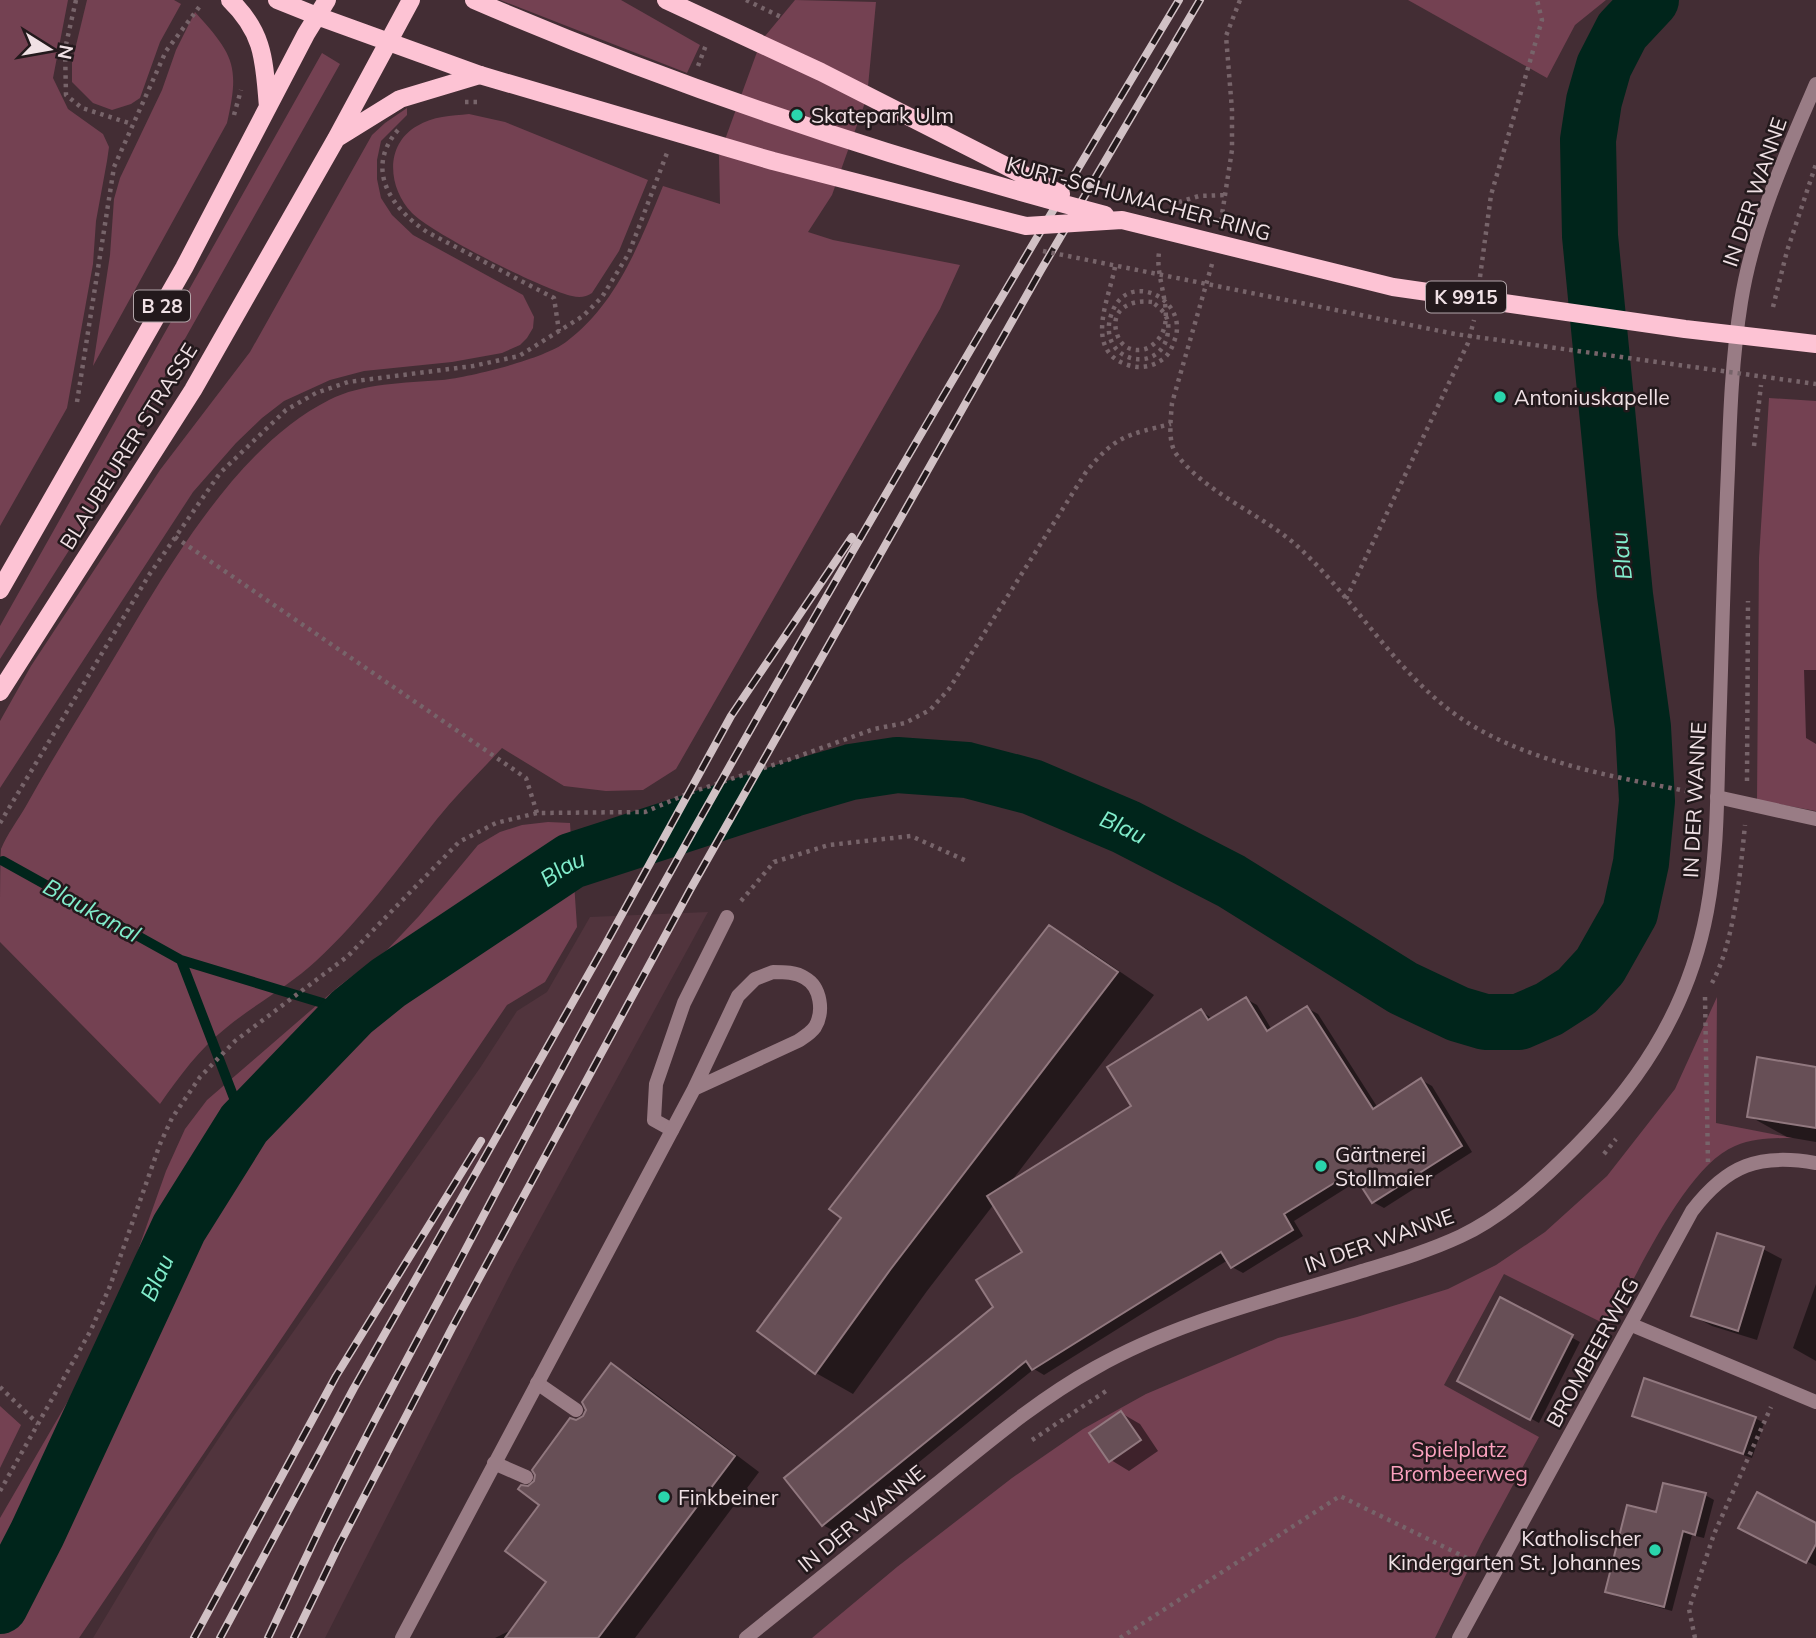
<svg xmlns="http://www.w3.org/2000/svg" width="1816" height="1638" font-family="Mulish,sans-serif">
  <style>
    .built { fill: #51343d }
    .green { fill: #744152 }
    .shadow { fill: #0007 }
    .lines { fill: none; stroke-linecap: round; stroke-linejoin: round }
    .stream { stroke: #00251b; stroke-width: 10 }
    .river { stroke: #00251b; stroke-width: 56 }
    .building { fill: #674f56; stroke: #91787f; stroke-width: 2 }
    .path { stroke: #77646a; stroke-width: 4.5; stroke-dasharray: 3.5 5; stroke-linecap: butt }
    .service { stroke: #997c85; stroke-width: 14 }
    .minor { stroke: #997c85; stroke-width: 14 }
    .tertiary { stroke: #997c85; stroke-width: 14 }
    .primary { stroke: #fdc3d4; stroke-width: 18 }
    .rail-casing { stroke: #d1c1c5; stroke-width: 8 }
    .rail { stroke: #23191c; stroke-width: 5; stroke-dasharray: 16; stroke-linecap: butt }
    .path-bridge { stroke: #77646a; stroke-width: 4.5; stroke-dasharray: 3.5 5; stroke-linecap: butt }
    .primary-bridge { stroke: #fdc3d4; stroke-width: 18 }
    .poi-dot { fill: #2ad5ac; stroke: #23191c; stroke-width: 2.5 }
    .labels { text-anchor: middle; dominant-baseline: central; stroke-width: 5; stroke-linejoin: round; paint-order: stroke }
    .shield { fill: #23191c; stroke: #b2a5a9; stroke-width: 2 }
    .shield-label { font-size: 19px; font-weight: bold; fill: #f0e1e5 }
    .poi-label { font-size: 21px; fill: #f0e1e5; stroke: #23191c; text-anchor: start }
    .street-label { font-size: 21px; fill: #f0e1e5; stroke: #23191c }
    .park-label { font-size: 21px; fill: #fca2bf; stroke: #23191c }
    .water-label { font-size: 23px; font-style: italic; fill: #82eecd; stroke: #23191c }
  </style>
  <rect width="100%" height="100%" fill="#432d34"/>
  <!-- built -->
  <path class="built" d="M708,912L514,1267L325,1638H93L159,1528L235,1414L480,1068L517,1011L547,992L590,917Z"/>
  <!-- green -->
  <path class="green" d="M0,0H68L53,78L68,109L103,134L109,147L107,161L96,221L93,264L67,408L0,526Z
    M87,0H174L181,4L160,42L140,98L131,104L112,110L93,103L72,82V62Z
    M500,0H621L700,45L687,73Z
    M795,0L876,2L867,97L832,195L808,232L833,240L960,265L940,309L676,769L643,790L606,791L564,786L502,748C480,772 457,794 437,819C398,868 362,919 316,961C288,987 255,1004 226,1028C199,1049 179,1077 160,1104L0,942C0,924 0,862 1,849C7,834 18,820 26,806C46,770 68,734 90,698C150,601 224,453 329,400C362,383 405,383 442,380C470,377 544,359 566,342C617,304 640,242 663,186L720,204L719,156L761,41Z
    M1408,0H1606L1575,25L1547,78Z
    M195,12C234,55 240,66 227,123L93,366L110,255L114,199L120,178L162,90L176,50Z
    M322,53L340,64L173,360L113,481L0,659V626Z
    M407,108V115L381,141L377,160V179L381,198L392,215L413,235L523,295L534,317L533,328L527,338L520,345L502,353L452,362L364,371L330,380L284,401L262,418L236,443L193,492L0,788V721L31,666L160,470L250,352L372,135L385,123Z
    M469,114L505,122L648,180L619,251L592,293C586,297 580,298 572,296C544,290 431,233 412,213C388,188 384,145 417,126C433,116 451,116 469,114Z
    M1769,398L1816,401V811L1757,800L1759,558Z
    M548,822L570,823L577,927L545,982L507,1005L79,1638H0V1518L94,1356L126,1284L166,1171L185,1129L207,1100L339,986L387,950L419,916L478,845L500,832L522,825Z
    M1717,997L1716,1123L1793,1138C1773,1138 1754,1138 1735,1146C1685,1166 1635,1279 1609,1326L1504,1274L1444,1385L1539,1437L1481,1544L1435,1638H812L897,1567L1012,1478L1083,1429L1146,1394L1278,1338L1357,1317L1448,1289L1496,1265L1545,1232L1607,1176L1675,1089Z
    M0,1406L21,1425L0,1468Z"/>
  <!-- shadow -->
  <path class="shadow" d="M1804,670H1816V744L1806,738Z
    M1050,928L1087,949L1154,995L1010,1183L1134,1107L1201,1011L1213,1019L1246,999L1257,1005L1272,1030L1307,1008L1318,1014L1378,1108L1421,1080L1432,1086L1472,1152L1384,1208L1373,1202L1359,1180L1294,1221L1303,1236L1243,1273L1232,1267L1228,1260L1044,1375L1034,1369L834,1531L823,1525L995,1308L1024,1253L994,1204L927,1291L853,1394L816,1373L759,1331L844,1218Z
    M1816,1069V1142L1787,1137L1749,1116Z
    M1763,1249L1782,1259L1757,1340L1712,1326L1693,1316Z
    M1816,1284V1361L1793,1348Z
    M1501,1299L1580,1342L1539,1423L1460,1380Z
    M612,1365L637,1380L759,1472L635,1638H495L515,1628L549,1582L542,1505L528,1488L536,1482L576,1421L585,1417Z
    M1121,1413L1140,1424L1158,1451L1129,1471L1111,1460Z
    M1634,1415L1755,1418L1764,1423L1752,1458L1643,1420Z
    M1705,1495L1714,1500L1704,1538L1692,1535L1672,1611L1616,1596L1607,1591L1657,1514Z
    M1816,1525V1566L1749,1532Z"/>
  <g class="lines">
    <!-- stream -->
    <path class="stream" d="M3,861L181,960L244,1124
      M181,960L352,1012"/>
    <!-- river -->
    <path class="river" id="s1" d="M0,1606L37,1534L179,1228L244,1124L352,1012L388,983L571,861L793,789L851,772L897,765L967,770L1032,787L1126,827L1231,881L1403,988L1458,1014L1485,1022H1519L1549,1009L1577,991L1600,966L1630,913L1641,863L1647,801L1643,727L1625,595L1590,236L1588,140L1594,101L1604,66L1622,31L1651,0"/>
  </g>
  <!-- building -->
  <path class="building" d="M1049,925L1118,972L890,1270L815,1374L757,1331L841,1218L829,1209Z
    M1246,997L1267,1031L1307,1006L1373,1109L1421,1078L1462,1146L1372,1203L1352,1172L1284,1214L1293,1230L1231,1268L1221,1252L1032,1370L1026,1361L822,1526L784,1478L993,1307L976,1280L1022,1252L987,1196L1131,1106L1107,1067L1201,1009L1208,1020Z
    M1757,1057L1816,1067V1128L1747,1117Z
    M1717,1233L1764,1247L1738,1331L1691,1316Z
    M1500,1297L1573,1335L1530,1420L1457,1381Z
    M611,1363L735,1456L598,1638H505L546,1582L505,1551L539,1505L518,1489L521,1485L528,1486L534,1481L535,1475L532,1470L570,1418L576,1420L583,1416L586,1410L582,1402Z
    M1644,1378L1756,1417L1743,1454L1632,1416Z
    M1121,1411L1141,1440L1109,1462L1089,1433Z
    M1663,1483L1706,1493L1695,1535L1683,1531L1664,1607L1605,1592L1627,1505L1656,1512Z
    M1757,1492L1816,1523V1544L1806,1563L1738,1528Z"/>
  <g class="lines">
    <!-- path -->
    <path class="path" d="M76,0L65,49L66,95L82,108L132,124
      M746,0L781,17
      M698,66L706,45
      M234,115L241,90
      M398,130C364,169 391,208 427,232L554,298L559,331
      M1175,210L1179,202L1199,196L1225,195
      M1221,221L1232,150V110L1226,36L1240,0
      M1212,264L1172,403C1171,418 1167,443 1177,455C1206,493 1259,513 1295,544C1358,600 1399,682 1473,726C1539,765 1621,778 1696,793
      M1480,277L1491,195L1542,20L1537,0
      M1152,302C1131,299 1109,309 1117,334C1119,341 1124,347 1131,349C1138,351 1146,350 1151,346C1182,324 1154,282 1159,253
      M1773,307L1787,251L1816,164
      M77,402L114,167L166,51L200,6
      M1754,446L1761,385
      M175,537L526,778L537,813
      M1346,599L1468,343L1474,320
      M1747,781L1748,601
      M0,823L149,575L220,473L286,410L316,393L348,382L473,366L519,356L583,316L602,297L629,253L667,153
      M741,901L774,862L829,845L911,836L969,862
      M1712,983C1735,940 1740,874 1745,825
      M1705,997L1708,1164
      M1604,1154L1616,1139
      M0,1387L38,1424
      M1032,1440L1109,1389
      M0,1491L91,1330L110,1286L160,1144L172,1118L200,1077L235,1041L348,956L459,842L496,823L537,813L645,812L689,793L788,760L874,729L905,723L930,710L949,689L1086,472C1115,436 1126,435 1171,424
      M1120,1638L1340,1496L1475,1562
      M1695,1638L1689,1609L1714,1534L1771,1407"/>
    <!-- service -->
    <path class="service" d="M672,1130L654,1120L656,1084L684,1003L727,917
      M537,1383L576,1410
      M494,1463L526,1477"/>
    <!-- minor -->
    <path class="minor" d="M1717,797L1816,819
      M773,972C784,972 796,972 805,978C821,987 824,1012 815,1027C811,1033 804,1037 798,1041L694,1089L738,996L755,979Z
      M1632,1325L1816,1402
      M402,1638L694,1089
      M1459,1638L1692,1211C1727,1165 1759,1153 1816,1163"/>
    <!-- tertiary -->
    <path class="tertiary" d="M746,1638C809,1587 872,1537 934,1486C986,1444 1037,1400 1095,1368C1178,1321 1272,1299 1362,1271C1395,1261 1429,1251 1461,1236C1499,1218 1531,1190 1561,1161C1635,1090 1688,1013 1707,911C1718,852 1717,792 1719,733C1722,645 1724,557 1728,470C1730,414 1732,358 1741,302C1753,226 1786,154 1816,84"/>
    <!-- primary -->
    <path class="primary" d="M230,0C265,34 264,62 268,107
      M277,0L317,16L480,75
      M337,138L400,99L480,75
      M0,590L184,268L306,34L327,0
      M0,692L193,390L336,139L411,0"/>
    <defs>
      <path id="rail" d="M194,1638L336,1376L481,1141
        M220,1638L354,1388L604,947L731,716L852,537
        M268,1638C291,1590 313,1541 337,1494C379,1409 425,1327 469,1243C691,821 933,409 1179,0
        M294,1638L339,1545L452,1328L690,890L1041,270L1200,0"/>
    </defs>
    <!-- rail casing -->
    <use href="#rail" class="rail-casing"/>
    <!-- rail -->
    <use href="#rail" class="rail"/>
    <!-- path-bridge -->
    <path class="path-bridge" d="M465,102H478
      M1043,251L1455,334L1816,384
      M1115,267C1109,299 1083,351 1128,365C1140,369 1152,367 1163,359C1170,354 1173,345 1176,336C1185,297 1129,272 1113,310C1091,361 1162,379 1168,332C1170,317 1163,310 1152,302"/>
    <!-- primary-bridge -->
    <path class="primary-bridge" d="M474,0C678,88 890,158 1105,215
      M666,0L821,72L1061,194
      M480,75L773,161L1026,226L1122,220L1393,287L1685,329L1816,344"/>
  </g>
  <!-- markers -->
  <g class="poi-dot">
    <circle cx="797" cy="115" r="7"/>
    <circle cx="1500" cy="397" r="7"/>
    <circle cx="1321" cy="1166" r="7"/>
    <circle cx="664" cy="1497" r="7"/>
    <circle cx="1655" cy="1550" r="7"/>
  </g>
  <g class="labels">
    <!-- shield labels -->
    <g class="shield">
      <rect x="1426" y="281.5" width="80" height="31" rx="5"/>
      <rect x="134" y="290.5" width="56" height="31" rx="5"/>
    </g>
    <g class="shield-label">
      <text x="1466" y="297">K 9915</text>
      <text x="162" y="306">B 28</text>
    </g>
    <!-- poi labels -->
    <g class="poi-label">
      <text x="811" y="115">Skatepark Ulm</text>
      <text x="1514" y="397">Antoniuskapelle</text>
      <text x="1335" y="1154">Gärtnerei<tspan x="1335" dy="24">Stollmaier</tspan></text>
      <text x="678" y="1497">Finkbeiner</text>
      <text x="1641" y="1538" text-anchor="end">Katholischer<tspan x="1641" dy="24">Kindergarten St. Johannes</tspan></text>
    </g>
    <!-- street labels -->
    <g class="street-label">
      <text transform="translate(1754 192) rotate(-71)">IN DER WANNE</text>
      <text transform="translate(1139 198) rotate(15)">KURT-SCHUMACHER-RING</text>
      <text transform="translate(128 446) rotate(-58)">BLAUBEURER STRASSE</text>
      <text transform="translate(1694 800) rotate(-87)">IN DER WANNE</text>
      <text transform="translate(1379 1240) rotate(-19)">IN DER WANNE</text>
      <text transform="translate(1592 1352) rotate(-61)">BROMBEERWEG</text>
      <text transform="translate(861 1518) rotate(-39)">IN DER WANNE</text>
    </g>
    <!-- park labels -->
    <g class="park-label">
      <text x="1459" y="1449">Spielplatz<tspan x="1459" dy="24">Brombeerweg</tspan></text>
    </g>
    <!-- water labels -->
    <g class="water-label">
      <text transform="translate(1621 556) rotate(-96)">Blau</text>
      <text stroke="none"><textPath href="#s1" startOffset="1540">Blau</textPath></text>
      <text stroke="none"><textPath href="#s1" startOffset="952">Blau</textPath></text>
      <text transform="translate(92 910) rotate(29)">Blaukanal</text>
      <text stroke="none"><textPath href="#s1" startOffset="364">Blau</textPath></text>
    </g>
  </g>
  <!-- north arrow -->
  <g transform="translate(49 49) rotate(101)" stroke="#23191c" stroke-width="5" paint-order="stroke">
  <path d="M0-5L12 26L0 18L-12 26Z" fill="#f0e1e5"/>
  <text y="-10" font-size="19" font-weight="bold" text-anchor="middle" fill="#f0e1e5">N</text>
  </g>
</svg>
